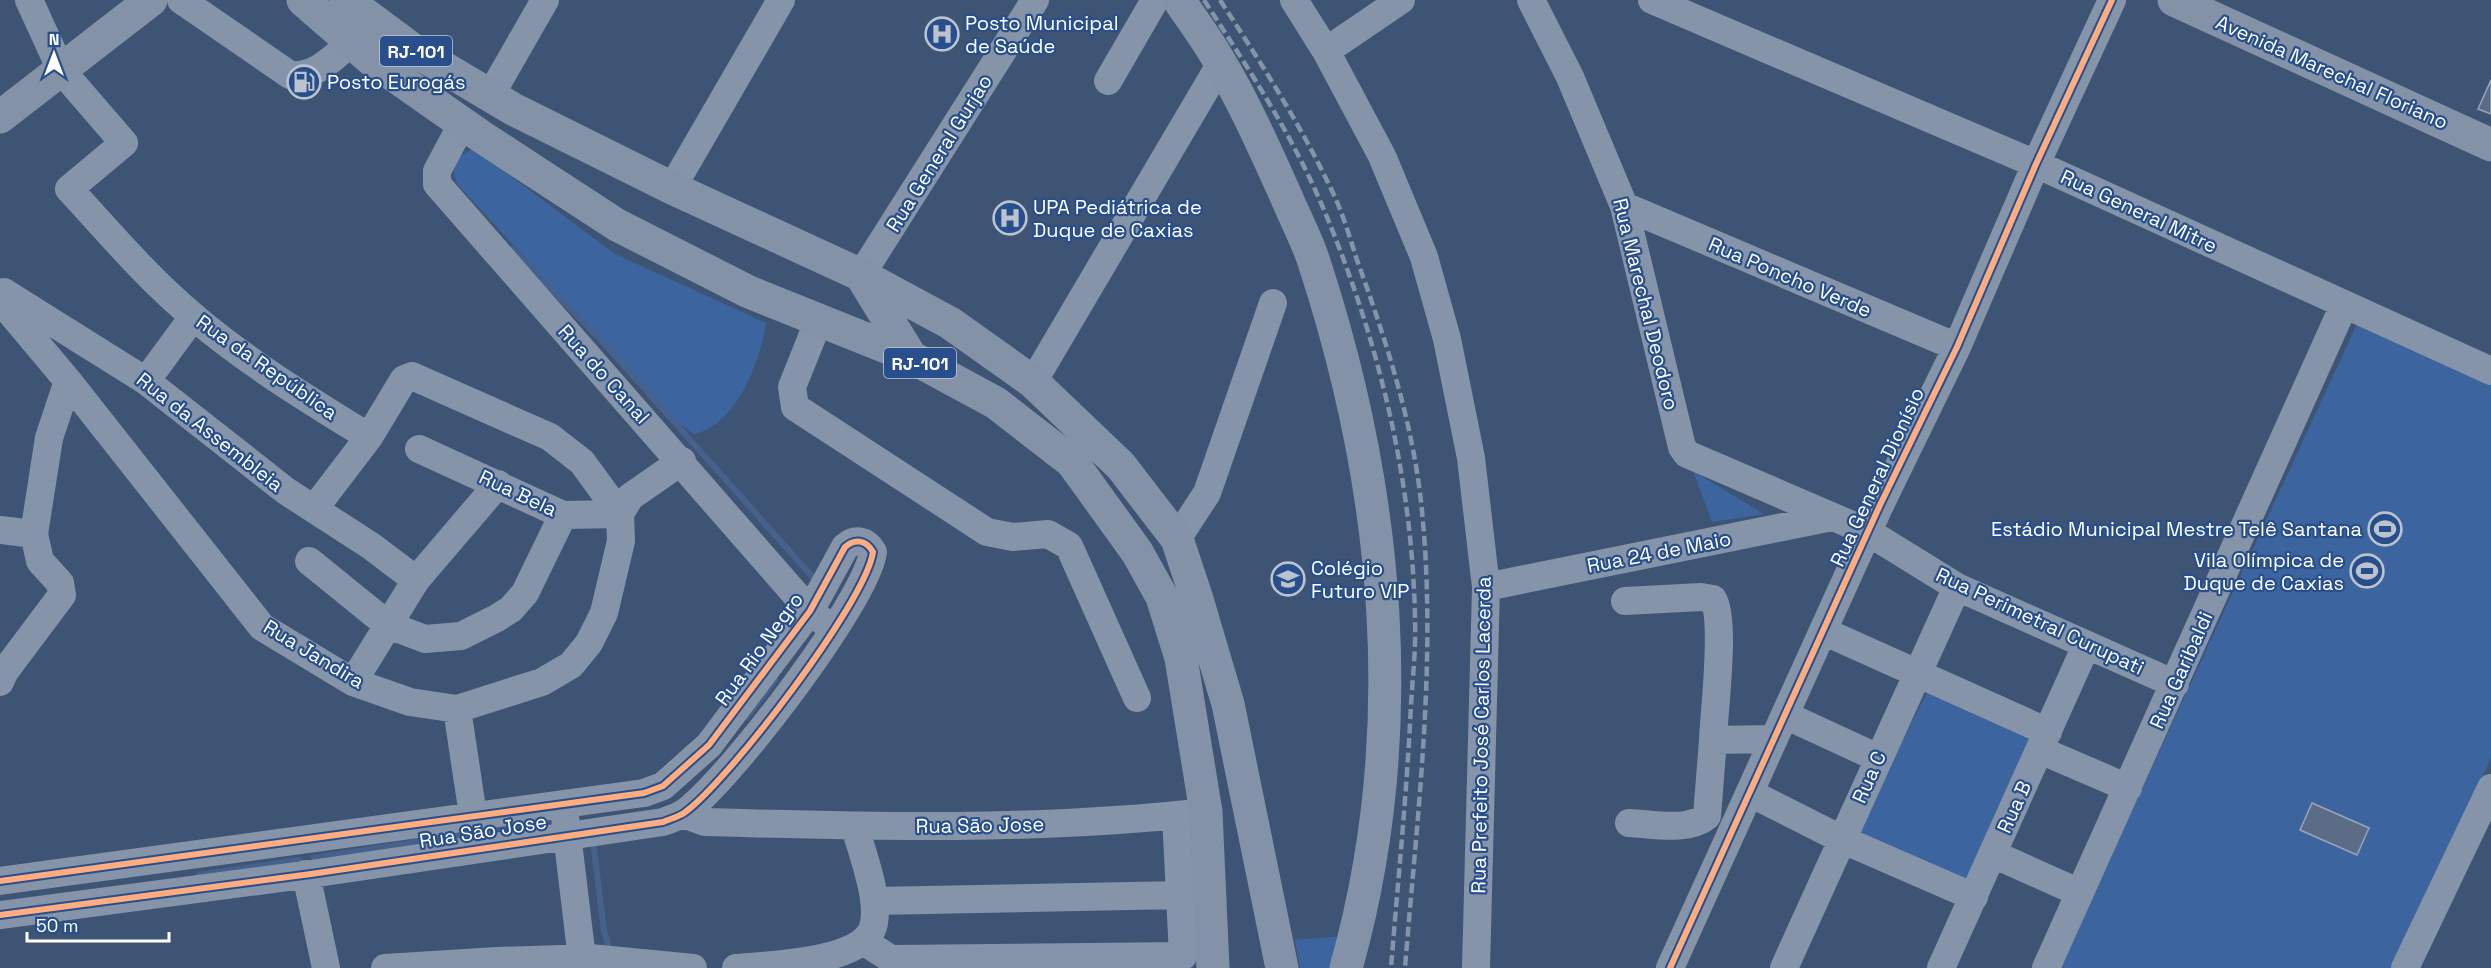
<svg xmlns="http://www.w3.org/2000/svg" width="2491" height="968" font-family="'Space Grotesk',sans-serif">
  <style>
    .green { fill: #3c65a0 }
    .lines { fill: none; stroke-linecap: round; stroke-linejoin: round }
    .stream { stroke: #46628c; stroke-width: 6 }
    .building { fill: #5b6d86; stroke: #99a5b8; stroke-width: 1.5 }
    .minor { stroke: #8594a8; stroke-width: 28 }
    .major { stroke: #8492a7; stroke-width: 33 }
    .rail { stroke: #8594a8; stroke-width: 4.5; stroke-dasharray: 10 4.5; stroke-linecap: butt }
    .cycleway-casing { stroke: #284f8b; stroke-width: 10 }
    .cycleway { stroke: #ffac80; stroke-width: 6 }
    .labels { text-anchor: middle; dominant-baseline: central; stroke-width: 4.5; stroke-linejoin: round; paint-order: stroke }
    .shield { fill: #284f8b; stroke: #becadc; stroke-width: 1.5 }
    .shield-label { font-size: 18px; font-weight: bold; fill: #fff }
    .poi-label { font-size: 20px; fill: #fff; stroke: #284f8b; text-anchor: start }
    .street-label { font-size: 20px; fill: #fff; stroke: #284f8b }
  </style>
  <rect width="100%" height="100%" fill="#3e5475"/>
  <!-- green -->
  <path class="green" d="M474,149L615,254L766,323C760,361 737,425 694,434L675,420L458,185C449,167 456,155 474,149Z
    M2357,324L2491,385V758L2395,968H2059Z
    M1693,471L1764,514L1712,522Z
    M1931,685L2035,733L1970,885L1853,837Z
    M1342,936L1336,968H1300L1295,940Z"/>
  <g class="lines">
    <!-- stream -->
    <path class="stream" d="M512,249L601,340L817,582
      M747,717L775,680
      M483,830L547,820
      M593,841L604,930L610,952
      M314,858L467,834
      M199,875L299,860"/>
  </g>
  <!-- building -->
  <path class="building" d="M2491,80V114L2478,109Z
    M2312,803L2369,828L2357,855L2300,830Z"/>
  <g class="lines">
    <!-- minor -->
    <path class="minor" d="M29,0L61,70L124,143L69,189C109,232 148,279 194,317C248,363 309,400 369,437
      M181,0L290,75C317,77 332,58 352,42
      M1294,0L1326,51L1382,156L1424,257L1447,339L1471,458L1486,587L1476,968
      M1531,0L1570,77L1624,206L1682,447L1687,454L1868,532L1957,587L2175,684
      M1652,0L2036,164L2491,371
      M1326,51L1401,0
      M1108,81L1155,0
      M490,96L545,0
      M462,124L437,171V184L810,611L824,622
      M672,188L781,0
      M1624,206L1957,347
      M861,275L1035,0
      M4,292L146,381L286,491L371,546L416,580
      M0,300L68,381L262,627L353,682L410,702L457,709L542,682L571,665L589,643L604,613L621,541L620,514L630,497L682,461
      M818,322L792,387L795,407L987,532L1013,537L1048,534L1069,546L1137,698
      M146,381L193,317
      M1033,382L1221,63
      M419,449L563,515L620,514
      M314,509L369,437L404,379L412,376L550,437L582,462L620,514
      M0,530L34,534
      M1177,539L1207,493L1273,303
      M309,561L388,625L425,639L461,636L497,618L511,609L525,593L563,515
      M1486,587L1832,517
      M1625,601L1701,597L1713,599C1726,620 1714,710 1713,740L1774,739
      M1823,631L2048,732
      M0,682L5,671L62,595L60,583L40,561L34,534L49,438L68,381
      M353,682L416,580L498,484
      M457,709L476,835
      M1785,715L1878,758
      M2040,750L2128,788
      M1750,793L1841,839L1974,897
      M683,814L705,822C873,827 1039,831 1206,812
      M565,817L582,959
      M1629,823C1653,824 1688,832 1707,816L1713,740
      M1993,854L2080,893
      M306,874L326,968
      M0,881L644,793L663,786L709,745L810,611L845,547C855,538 866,540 873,552C866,602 727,783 684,813C678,817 670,819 663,822L311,874L0,915
      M874,901L1181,895
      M863,941L891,959L1183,956L1176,815
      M385,968L497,961L590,958L693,968
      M736,968C767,965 862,963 873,927C881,901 862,853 855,827
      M1670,968L1880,505L1957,347L2036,164L2112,0
      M1784,968L1957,587
      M1941,968L2086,646
      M2046,968L2344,305
      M2405,968L2491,788"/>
    <!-- major -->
    <path class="major" d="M303,0L372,60L482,137L617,225L749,292L911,357L996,403L1072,462L1137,552L1162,597L1181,658L1206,812L1213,968
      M346,0L412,49L513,109L672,188L861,275L950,323L1033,382L1121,466L1177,539L1196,596L1228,704L1282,968
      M1179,0C1193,21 1209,42 1221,64C1246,106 1266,152 1286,196C1295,218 1307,240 1314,262C1389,491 1412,734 1346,968
      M2174,0L2491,145
      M0,117L151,0
      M862,277L911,357"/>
    <!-- rail -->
    <path class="rail" d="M1204,0C1246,65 1290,131 1321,203C1377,334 1412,475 1415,617C1416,646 1413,675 1411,704C1407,792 1398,880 1391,968
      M1220,0C1261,63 1301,125 1333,193C1343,214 1350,238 1357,260C1386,340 1414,426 1422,511C1437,663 1417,816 1405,968"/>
    <defs>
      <path id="cycleway" d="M0,881L644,793L663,786L709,745L810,611L845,547C855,538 866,540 873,552C866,602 727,783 684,813C678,817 670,819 663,822L311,874L0,915
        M1670,968L1880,505L1957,347L2036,164L2112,0"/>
    </defs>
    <!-- cycleway casing -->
    <use href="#cycleway" class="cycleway-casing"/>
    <!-- cycleway -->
    <use href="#cycleway" class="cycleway"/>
  </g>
  <!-- icons -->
  <defs>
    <symbol id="hospital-ring" viewBox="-11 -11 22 22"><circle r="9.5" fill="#284f8b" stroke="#bbc3cf" stroke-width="1.5"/><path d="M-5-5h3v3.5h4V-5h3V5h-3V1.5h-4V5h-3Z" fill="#bbc3cf"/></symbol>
    <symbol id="fuel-ring" viewBox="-11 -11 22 22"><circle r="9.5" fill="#284f8b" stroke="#bbc3cf" stroke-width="1.5"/><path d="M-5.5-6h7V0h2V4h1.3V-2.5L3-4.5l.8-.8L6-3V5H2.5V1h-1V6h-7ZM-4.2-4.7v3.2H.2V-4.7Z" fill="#bbc3cf"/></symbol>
    <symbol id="stadium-ring" viewBox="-11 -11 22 22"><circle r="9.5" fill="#284f8b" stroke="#bbc3cf" stroke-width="1.5"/><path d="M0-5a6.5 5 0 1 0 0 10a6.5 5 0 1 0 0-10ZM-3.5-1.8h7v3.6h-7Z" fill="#bbc3cf"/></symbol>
    <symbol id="school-ring" viewBox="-11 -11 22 22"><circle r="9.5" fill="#284f8b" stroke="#bbc3cf" stroke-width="1.5"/><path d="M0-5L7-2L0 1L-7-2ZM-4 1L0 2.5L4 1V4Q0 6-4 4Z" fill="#bbc3cf"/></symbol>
  </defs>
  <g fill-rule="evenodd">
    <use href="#hospital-ring" x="923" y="15" width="38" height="38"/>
    <use href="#fuel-ring" x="285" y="63" width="38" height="38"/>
    <use href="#hospital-ring" x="991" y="199" width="38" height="38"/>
    <use href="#stadium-ring" x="2366" y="510" width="38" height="38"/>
    <use href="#stadium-ring" x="2348" y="552" width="38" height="38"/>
    <use href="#school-ring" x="1269" y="560" width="38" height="38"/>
  </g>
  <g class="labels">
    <!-- shield labels -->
    <g class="shield">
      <rect x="380" y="36" width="72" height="30" rx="4.5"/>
      <rect x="884" y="348" width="72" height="30" rx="4.5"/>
    </g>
    <g class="shield-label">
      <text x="416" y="51">RJ-101</text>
      <text x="920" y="363">RJ-101</text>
    </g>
    <!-- poi labels -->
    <g class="poi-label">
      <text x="965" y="23">Posto Municipal<tspan x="965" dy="23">de Saúde</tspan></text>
      <text x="327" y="82">Posto Eurogás</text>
      <text x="1033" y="207">UPA Pediátrica de<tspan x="1033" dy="23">Duque de Caxias</tspan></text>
      <text x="2362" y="529" text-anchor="end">Estádio Municipal Mestre Telê Santana</text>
      <text x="2344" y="560" text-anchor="end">Vila Olímpica de<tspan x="2344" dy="23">Duque de Caxias</tspan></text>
      <text x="1311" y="568">Colégio<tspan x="1311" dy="23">Futuro VIP</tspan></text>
    </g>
    <!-- street labels -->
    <g class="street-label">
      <text transform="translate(2332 72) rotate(24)">Avenida Marechal Floriano</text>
      <text transform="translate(939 153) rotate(-58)">Rua General Gurjao</text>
      <text transform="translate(2139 211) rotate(25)">Rua General Mitre</text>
      <text transform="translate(1790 277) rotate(23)">Rua Poncho Verde</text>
      <text transform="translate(1646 304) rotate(76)">Rua Marechal Deodoro</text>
      <text transform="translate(267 367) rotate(35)">Rua da República</text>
      <text transform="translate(604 374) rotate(48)">Rua do Canal</text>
      <text transform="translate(210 432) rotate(38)">Rua da Assembleia</text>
      <text transform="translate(1877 477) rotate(-65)">Rua General Dionísio</text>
      <text transform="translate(518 493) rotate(25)">Rua Bela</text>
      <text transform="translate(1659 552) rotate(-11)">Rua 24 de Maio</text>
      <text transform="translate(2040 621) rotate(25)">Rua Perimetral Curupati</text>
      <text transform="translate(759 649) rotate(-54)">Rua Rio Negro</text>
      <text transform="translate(314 654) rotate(31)">Rua Jandira</text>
      <text transform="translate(2181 670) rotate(-66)">Rua Garibaldi</text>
      <text transform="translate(1481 735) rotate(-89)">Rua Prefeito José Carlos Lacerda</text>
      <text transform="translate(1869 777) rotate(-66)">Rua C</text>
      <text transform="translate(2014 807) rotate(-66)">Rua B</text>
      <text transform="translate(980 825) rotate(-1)">Rua Sāo Jose</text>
      <text transform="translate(483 831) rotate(-9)">Rua Sāo Jose</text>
    </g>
  </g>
  <!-- north arrow -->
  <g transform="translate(54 54)" stroke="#284f8b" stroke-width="4.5" paint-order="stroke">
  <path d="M0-4.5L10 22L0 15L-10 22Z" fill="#ffffff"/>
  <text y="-9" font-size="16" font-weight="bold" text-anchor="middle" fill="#ffffff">N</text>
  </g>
  <!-- scale -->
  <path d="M27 932v9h142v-9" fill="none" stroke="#ffffff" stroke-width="3"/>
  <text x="36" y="932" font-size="18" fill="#ffffff" stroke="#284f8b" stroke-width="4.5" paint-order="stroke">50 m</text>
</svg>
